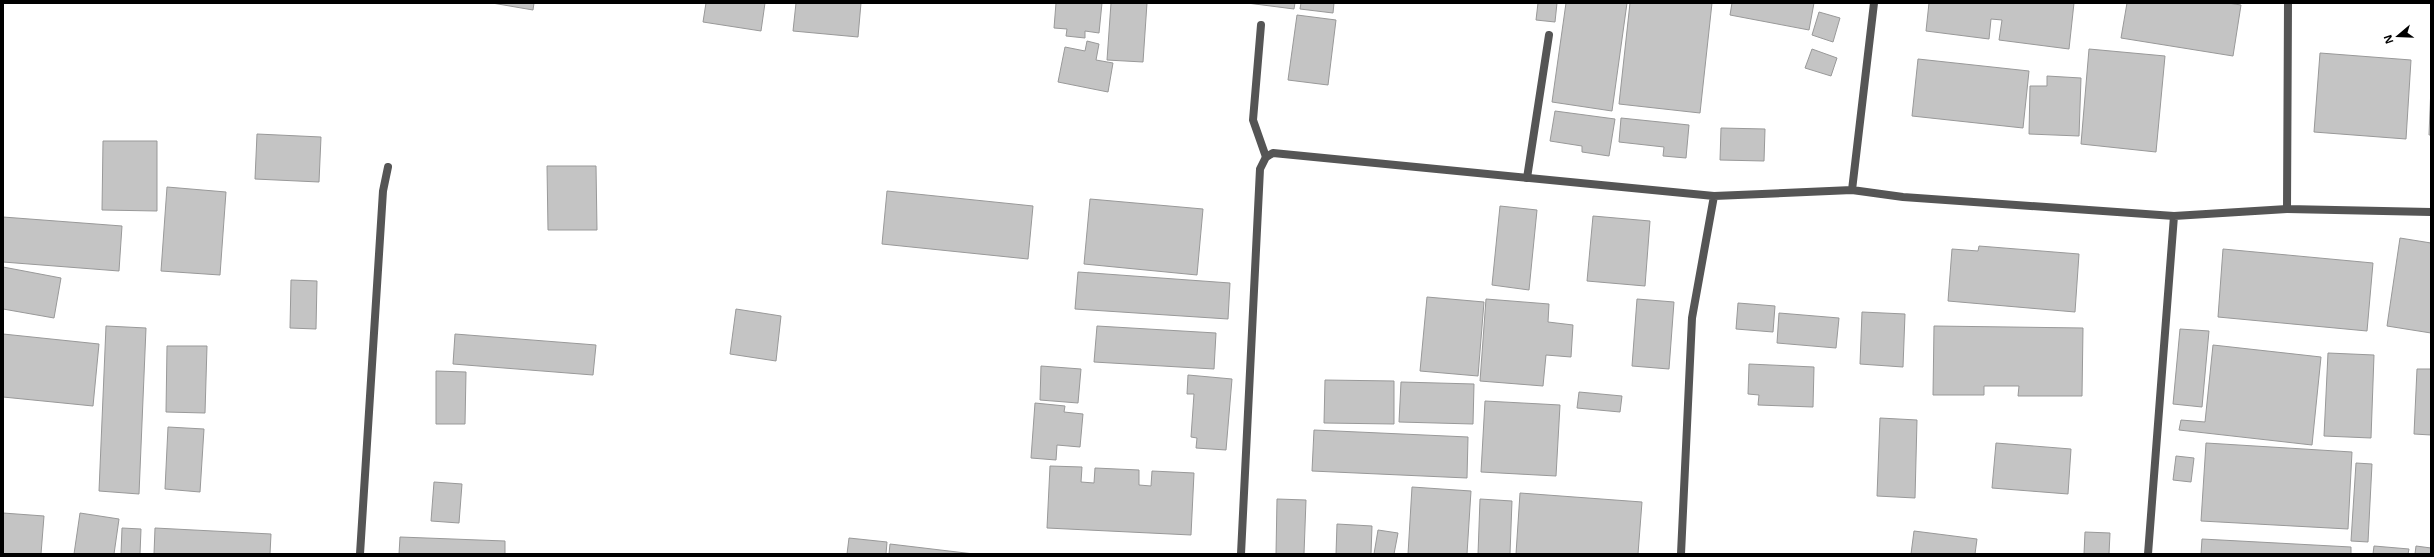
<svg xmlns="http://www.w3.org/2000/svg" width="2434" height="557" font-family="'Noto Sans',sans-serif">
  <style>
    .building { fill: #c4c4c4; stroke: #999 }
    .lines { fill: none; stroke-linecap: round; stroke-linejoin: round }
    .service { stroke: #555; stroke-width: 8 }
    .minor { stroke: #555; stroke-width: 8 }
  </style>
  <rect width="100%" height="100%" fill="#fff"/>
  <!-- building -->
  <path class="building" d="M492,3H534L533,10Z
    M706,3H765L761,31L703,22Z
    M796,3H861L858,37L793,31Z
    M1056,3H1102L1099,33L1085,31V38L1066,36L1067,29L1054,28Z
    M1111,3H1147L1143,62L1107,60Z
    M1247,3H1295L1294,9Z
    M1301,3H1334L1333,13L1300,9Z
    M1538,3H1557L1555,22L1536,20Z
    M1566,3H1627L1612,111L1552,102Z
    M1630,3H1712L1700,113L1619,104Z
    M1732,3H1814L1809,30L1730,15Z
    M1929,3H2074L2069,49L1999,40L2002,20L1991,19L1989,39L1926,31Z
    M2127,3H2228L2241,5L2233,56L2121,38Z
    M1819,12L1840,18L1833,42L1812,35Z
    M1297,15L1336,20L1328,85L1288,80Z
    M1087,41L1099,44L1096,60L1113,63L1108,92L1058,82L1065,47L1085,51Z
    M1812,49L1837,58L1831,76L1805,68Z
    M2089,49L2165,56L2156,152L2081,144Z
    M2320,53L2411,60L2406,139L2314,132Z
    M1918,59L2029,71L2023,128L1912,116Z
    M2047,76L2081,78L2079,136L2029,134L2030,86H2047Z
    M2431,86V135H2429Z
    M1555,111L1615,119L1609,156L1582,152V146L1550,141Z
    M1621,118L1689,125L1686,158L1663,156L1664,147L1619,142Z
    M1721,128L1765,129L1764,161L1720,160Z
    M257,134L321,137L319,182L255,179Z
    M103,141H157V211L102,210Z
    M547,166H596L597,230H548Z
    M167,187L226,192L220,275L161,271Z
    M887,191L1033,206L1028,259L882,244Z
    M1090,199L1203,209L1197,275L1084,264Z
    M1500,206L1537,210L1529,290L1492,285Z
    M1593,216L1650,221L1645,286L1587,281Z
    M3,217L122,226L119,271L3,262Z
    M2400,238L2431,243V333L2387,326Z
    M1979,246L2079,254L2075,312L1948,301L1952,249L1978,251Z
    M2223,249L2373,263L2367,331L2218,317Z
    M3,267L61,278L54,318L3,309Z
    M1078,272L1230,283L1228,319L1075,309Z
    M291,280L317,281L316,329L290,328Z
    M1427,297L1484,302L1478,376L1420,371Z
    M1486,299L1549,304L1548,322L1573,325L1571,357L1546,355L1543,386L1480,381Z
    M1637,299L1674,302L1669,369L1632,366Z
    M1738,303L1775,306L1773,332L1736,329Z
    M736,309L781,316L776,361L730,354Z
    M1862,312L1905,314L1903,367L1860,364Z
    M1779,313L1839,318L1836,348L1777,343Z
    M106,326L146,328L139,494L99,491Z
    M1097,326L1216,333L1214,369L1094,362Z
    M1934,326L2083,328L2082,396H2018L2019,386H1984V395H1933Z
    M2180,329L2209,331L2202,407L2173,404Z
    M3,334L99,344L93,406L3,397Z
    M455,334L596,345L593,375L453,364Z
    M2213,345L2321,357L2312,445L2179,430L2181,420L2205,422Z
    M167,346H207L205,413L166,412Z
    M2328,353L2374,355L2371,438L2324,436Z
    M1749,364L1814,367L1813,407L1758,405L1759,395L1748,394Z
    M1041,366L1081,369L1078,403L1040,400Z
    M2417,369H2431V435L2414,434Z
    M436,371L466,372L465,424H436Z
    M1188,375L1232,379L1226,450L1196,448L1197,438L1191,437L1194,394H1187Z
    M1325,380L1394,381V424L1324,423Z
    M1401,382L1474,384L1473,424L1399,422Z
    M1579,392L1622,396L1620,412L1577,408Z
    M1485,401L1560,405L1556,476L1481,472Z
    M1035,403L1065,406L1064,412L1083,414L1080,447L1057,445L1056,460L1031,458Z
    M1880,418L1917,420L1915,498L1877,496Z
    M168,427L204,429L200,492L165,489Z
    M1314,430L1468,437L1467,478L1312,471Z
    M1996,443L2071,449L2068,494L1992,488Z
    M2206,443L2352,452L2348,529L2201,521Z
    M2176,456L2194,458L2191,482L2173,480Z
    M2356,463L2372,464L2368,542L2351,541Z
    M1050,466L1082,467L1081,482L1094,483L1095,468L1139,470V485L1151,486L1152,471L1194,473L1191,535L1047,528Z
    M434,482L462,484L459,523L431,521Z
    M1412,487L1471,491L1467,554H1408Z
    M1520,493L1642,502L1638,554H1516Z
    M1277,499L1306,500L1304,554H1276Z
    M1480,499L1512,501L1510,554H1478Z
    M3,513L44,516L41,554H3Z
    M80,513L119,519L114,554H74Z
    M1337,524L1372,526L1371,554H1336Z
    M122,528L141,529L140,554H121Z
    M155,528L271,534L270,554H154Z
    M1378,530L1398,533L1394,554H1374Z
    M1914,531L1977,539L1975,554H1911Z
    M2085,532L2110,533L2109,554H2084Z
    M400,537L505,541V554H399Z
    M849,538L887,542L886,554H847Z
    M2202,539L2351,547V554H2201Z
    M890,544L974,554H889Z
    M2374,546L2409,549L2408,554H2373Z
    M2416,546L2431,548V554H2415Z"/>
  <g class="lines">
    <!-- service -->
    <path class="service" d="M1261,25L1253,120L1266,157
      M1527,178L1549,35"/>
    <!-- minor -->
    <path class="minor" d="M1852,190L1903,197L2174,216L2287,209L2431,212
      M2287,209L2288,3
      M360,554L383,191L388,167
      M1241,554L1260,169L1266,157L1273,153L1714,196L1852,190L1874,3
      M1681,554L1692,318L1714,196
      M2148,554L2174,216"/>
  </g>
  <!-- border -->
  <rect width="2434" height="557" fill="none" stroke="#000000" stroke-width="8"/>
  <!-- north arrow -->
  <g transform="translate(2398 36) rotate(251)" stroke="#ffffff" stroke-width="3" paint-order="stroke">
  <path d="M0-3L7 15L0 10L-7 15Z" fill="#000000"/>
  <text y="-6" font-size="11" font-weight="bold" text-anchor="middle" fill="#000000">N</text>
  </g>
</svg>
